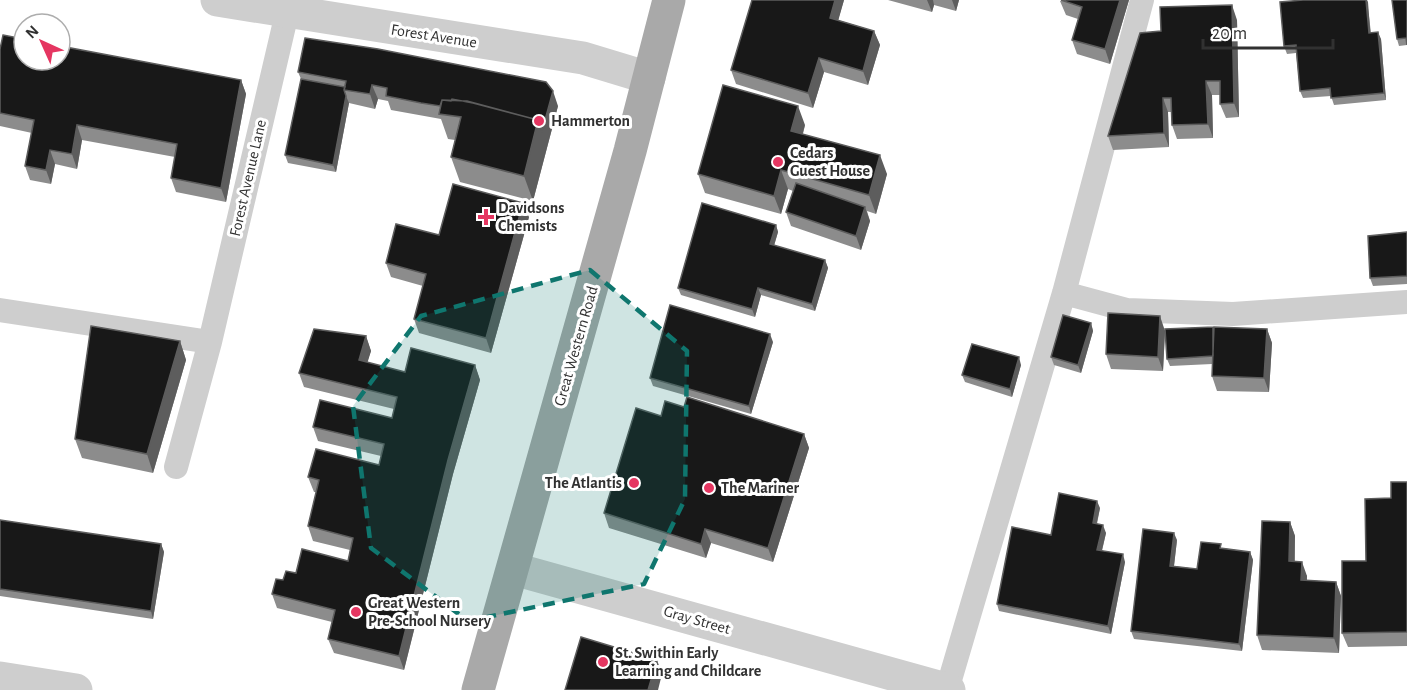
<svg xmlns="http://www.w3.org/2000/svg" width="1407" height="690" font-family="'Alegreya Sans',sans-serif">
  <style>
    .lines { fill: none; stroke-linecap: round; stroke-linejoin: round }
    .service { stroke: #cecece; stroke-width: 24 }
    .minor { stroke: #cecece; stroke-width: 33 }
    .tertiary { stroke: #cecece; stroke-width: 33 }
    .primary { stroke: #a9a9a9; stroke-width: 33 }
    .wall { fill: #8c8c8c }
    .shaded-wall { fill: #5d5d5d }
    .building { fill: #181818; stroke: #5d5d5d; stroke-width: 1.5 }
    .marked { fill: #0f766e; fill-opacity: 0.2; stroke: #0f766e; stroke-width: 4.5; stroke-dasharray: 12 8; stroke-linejoin: round }
    .poi-dot { fill: #e53661; stroke: #fff; stroke-width: 2 }
    .labels { text-anchor: middle; dominant-baseline: central; stroke-width: 6; stroke-linejoin: round; paint-order: stroke }
    .street-label { font-size: 16px; fill: #313131; stroke: #fff }
    .poi-label { font-size: 16px; font-weight: bold; fill: #313131; stroke: #fff; text-anchor: start }
  </style>
  <rect width="100%" height="100%" fill="#fff"/>
  <g class="lines">
    <!-- service -->
    <path class="service" d="M1064,293L1127,310L1233,314L1407,302
      M0,310L210,342L287,13
      M176,467L210,342
      M947,690L1064,293L1142,0"/>
    <!-- minor -->
    <path class="minor" d="M514,569L949,690
      M0,678L76,690"/>
    <!-- tertiary -->
    <path class="tertiary" d="M217,0L583,58L649,78"/>
    <!-- primary -->
    <path class="primary" d="M478,690L630,151L669,0"/>
  </g>
  <!-- wall -->
  <path class="wall" d="M752,0H844L838,20L874,31L880,45L868,85L824,72L813,108L736,84L731,70Z
    M888,0H959L956,11L934,5L932,12Z
    M1129,0L1110,64L1077,54L1072,40L1078,19L1066,15L1060,1Z
    M1303,0H1367L1371,33L1381,39L1386,100L1334,105L1331,96L1303,98L1300,91L1296,53L1287,54L1284,46Z
    M1407,0V45L1399,46L1397,39Z
    M1237,20L1239,117L1226,118L1220,104V95H1212L1213,138L1177,139L1172,125L1171,112H1168L1169,147L1113,150L1108,136L1161,31Z
    M0,49L241,80L246,94L226,202L176,192L171,178L175,157L82,140L77,169L55,164L51,184L30,180L25,166L32,133L0,126Z
    M298,72L558,106L533,201L460,182L451,157L455,140L448,139L441,119L391,110L388,101L378,99L375,109L349,103L336,172L288,163L285,155L301,79Z
    M805,125L803,134L887,174L876,214L867,211L870,221L861,250L791,226L786,212L793,191L788,189L781,214L705,193L698,174Z
    M529,217L491,353L419,333L414,319L423,286L391,277L386,263Z
    M776,225L778,232L774,246L825,260L828,268L815,311L761,295L755,317L681,295L678,288Z
    M1407,233V284L1373,286L1370,278Z
    M1091,323L1093,331L1081,373L1054,365L1051,357Z
    M1213,327L1214,331L1267,329L1272,343L1269,392L1217,391L1212,376V364L1170,366L1167,359L1165,332L1163,371L1111,369L1106,354L1165,330Z
    M366,336L371,351L367,362L405,372L475,365L480,380L453,474L404,670L334,653L328,639L332,622L277,608L272,594L283,580L296,573L348,561L350,550L313,541L308,526L316,492H314L308,477L379,465L381,456L318,441L313,427L392,418L394,409L304,387L299,373Z
    M180,341L186,360L153,473L82,458L75,439Z
    M773,342L751,414L653,386L650,378Z
    M1021,365L1012,397L965,382L962,375Z
    M684,407L804,434L809,448L773,562L711,543L706,558L609,528L604,513L661,416Z
    M1407,482V646L1348,647L1342,633L1366,561L1391,498Z
    M1100,508L1097,524L1106,533L1102,551L1125,562L1111,634L999,611L997,604L1051,535Z
    M0,520L161,544L164,552L153,619L0,596Z
    M1290,522L1295,536V562L1307,576V581L1336,582L1341,596L1339,653L1262,650L1257,635Z
    M1177,540L1174,566L1197,569L1222,548L1250,552L1253,560L1242,651L1134,639L1131,631Z"/>
  <!-- shaded-wall -->
  <path class="shaded-wall" d="M835,0H844L835,32L830,18Z
    M927,0H933L934,5L932,12Z
    M952,0H959L956,11Z
    M1120,0H1129L1110,64L1105,49Z
    M1366,0H1367L1368,2L1371,41L1369,33Z
    M1232,5L1237,20L1239,117L1234,103Z
    M874,31L880,45L868,85L863,71Z
    M1378,32L1381,39L1386,100L1384,93Z
    M819,58L824,72L813,108L808,93Z
    M241,80L246,94L226,202L221,188Z
    M1206,81L1212,95L1213,138L1208,124Z
    M372,85L378,99L375,109L370,94Z
    M553,91L558,106L533,201L524,176L538,120Z
    M346,96L349,103L336,172L333,165Z
    M1163,98L1168,112L1169,147L1164,133Z
    M798,106L805,125L798,150L791,131Z
    M77,125L82,140L77,169L72,154Z
    M50,150L55,164L51,184L46,170Z
    M880,155L887,174L876,214L869,195Z
    M781,170L788,189L781,214L774,196Z
    M523,203L529,217L491,353L486,338Z
    M865,207L870,221L861,250L856,236Z
    M776,225L778,232L772,252L770,244Z
    M825,260L828,268L815,311L812,304Z
    M758,288L761,295L755,317L752,309Z
    M1160,316L1165,331L1163,371L1158,357Z
    M1091,323L1093,331L1081,373L1078,365Z
    M1267,329L1272,343L1269,392L1264,378Z
    M770,334L773,342L751,414L749,406Z
    M366,336L371,351L364,374L359,360Z
    M180,341L186,360L153,473L147,454Z
    M1019,357L1021,365L1012,397L1010,389Z
    M475,365L480,380L453,474L404,670L399,656L448,460Z
    M804,434L809,448L773,562L768,548Z
    M1097,501L1100,508L1095,531L1093,523Z
    M1290,522L1295,536L1294,575L1289,561Z
    M1103,525L1106,533L1100,558L1097,550Z
    M705,529L711,543L706,558L701,544Z
    M1174,533L1177,540L1173,574L1170,566Z
    M161,544L164,552L153,619L151,611Z
    M1250,552L1253,560L1242,651L1239,644Z
    M1123,554L1125,562L1111,634L1108,626Z
    M1302,562L1307,576L1306,594L1301,580Z
    M1336,582L1341,596L1339,653L1334,638Z
    M657,660L662,674L658,690H648Z"/>
  <!-- building -->
  <path class="building" d="M752,0H835L830,18L874,31L863,71L819,58L808,93L731,70Z
    M1061,0H1120L1105,49L1072,40L1082,7Z
    M1303,0H1366L1369,33L1378,32L1384,93L1331,98L1330,88L1300,91L1296,45L1284,46L1280,2Z
    M1392,0H1407V45L1406,38L1397,39Z
    M1232,5L1234,103L1220,104V81H1206L1208,124L1172,125L1171,98H1163L1164,133L1108,136L1140,33L1161,31L1160,7Z
    M3,35L24,39V60H60V46L241,80L221,188L171,178L177,144L77,125L72,154L50,150L46,170L25,166L34,120L0,113V49Z
    M305,38L378,49L546,82L553,91L542,131L538,120L473,103L452,99L451,101L442,100L440,106L421,103L386,96L387,88L372,85L370,94L344,90L346,81L298,72Z
    M301,79L345,87L344,90L346,96L333,165L285,155Z
    M723,85L798,106L791,131L880,155L869,195L781,170L774,196L698,174Z
    M442,100L467,101L538,120L524,176L451,157L461,117L439,114Z
    M796,183L865,207L856,236L786,212Z
    M453,184L523,203L486,338L414,319L426,274L386,263L396,224L439,235Z
    M702,203L776,225L770,244L825,260L812,304L758,288L752,309L678,288Z
    M1407,232V276L1370,278L1368,236Z
    M670,305L770,334L749,406L650,378Z
    M1108,313L1160,316L1158,357L1106,354Z
    M1063,315L1091,323L1078,365L1051,357Z
    M91,326L180,341L147,454L75,439Z
    M1213,327V356L1167,359L1165,329Z
    M1214,327L1267,329L1264,378L1212,376Z
    M314,329L366,336L359,360L405,372L411,348L475,365L448,460L399,656L328,639L335,610L272,594L276,579L283,580L286,571L296,573L302,549L348,561L353,538L308,526L319,480L308,477L316,449L379,465L384,444L313,427L320,400L392,418L397,397L299,373Z
    M972,344L1019,357L1010,389L962,375Z
    M687,397L804,434L768,548L705,529L701,544L604,513L636,408L661,416L665,401L684,407Z
    M1391,482H1407V632L1342,633V561H1366L1365,499L1391,498Z
    M1059,493L1097,501L1093,523L1103,525L1097,550L1123,554L1108,626L997,604L1012,527L1051,535Z
    M0,520L161,544L151,611L0,589Z
    M1262,521L1290,522L1289,561L1302,562L1301,580L1336,582L1334,638L1257,635Z
    M1143,529L1174,533L1170,566L1197,569L1201,542L1221,544L1220,548L1250,552L1239,644L1131,631Z
    M581,637L657,660L648,690H565Z"/>
  <!-- marked area -->
  <path class="marked" d="M590,270L687,351L685,499L644,584L468,621L371,548L353,406L421,316Z"/>
  <!-- markers -->
  <g class="poi-dot">
    <circle cx="539" cy="121" r="6"/>
    <circle cx="778" cy="162" r="6"/>
    <path d="M483 208h6v6h6v6h-6v6h-6v-6h-6v-6h6z"/>
    <circle cx="634" cy="483" r="6"/>
    <circle cx="709" cy="488" r="6"/>
    <circle cx="356" cy="612" r="6"/>
    <circle cx="603" cy="662" r="6"/>
  </g>
  <g class="labels">
    <!-- street labels -->
    <g class="street-label">
      <text transform="translate(434 36) rotate(9)">Forest Avenue</text>
      <text transform="translate(248 178) rotate(-77)">Forest Avenue Lane</text>
      <text transform="translate(576 346) rotate(-74)">Great Western Road</text>
      <text transform="translate(697 620) rotate(16)">Gray Street</text>
    </g>
    <!-- poi labels -->
    <g class="poi-label">
      <text x="551" y="121">Hammerton</text>
      <text x="790" y="153">Cedars<tspan x="790" dy="18">Guest House</tspan></text>
      <text x="498" y="208">Davidsons<tspan x="498" dy="18">Chemists</tspan></text>
      <text x="622" y="483" text-anchor="end">The Atlantis</text>
      <text x="721" y="488">The Mariner</text>
      <text x="368" y="603">Great Western<tspan x="368" dy="18">Pre-School Nursery</tspan></text>
      <text x="615" y="653">St. Swithin Early<tspan x="615" dy="18">Learning and Childcare</tspan></text>
    </g>
  </g>
  <!-- north arrow -->
  <g transform="translate(42 42) rotate(315)"><circle r="28" fill="#ffffff" stroke="#adadad" stroke-width="1.5"/>
  <path d="M0-4.5L10 22L0 15L-10 22Z" fill="#e53661"/>
  <text y="-9" font-size="16" font-weight="bold" text-anchor="middle" fill="#313131">N</text>
  </g>
  <!-- scale -->
  <path d="M1203 39v9h130v-9" fill="none" stroke="#313131" stroke-width="3"/>
  <text x="1212" y="39" font-size="18" fill="#313131" stroke="#ffffff" stroke-width="4.5" paint-order="stroke">20 m</text>
</svg>
